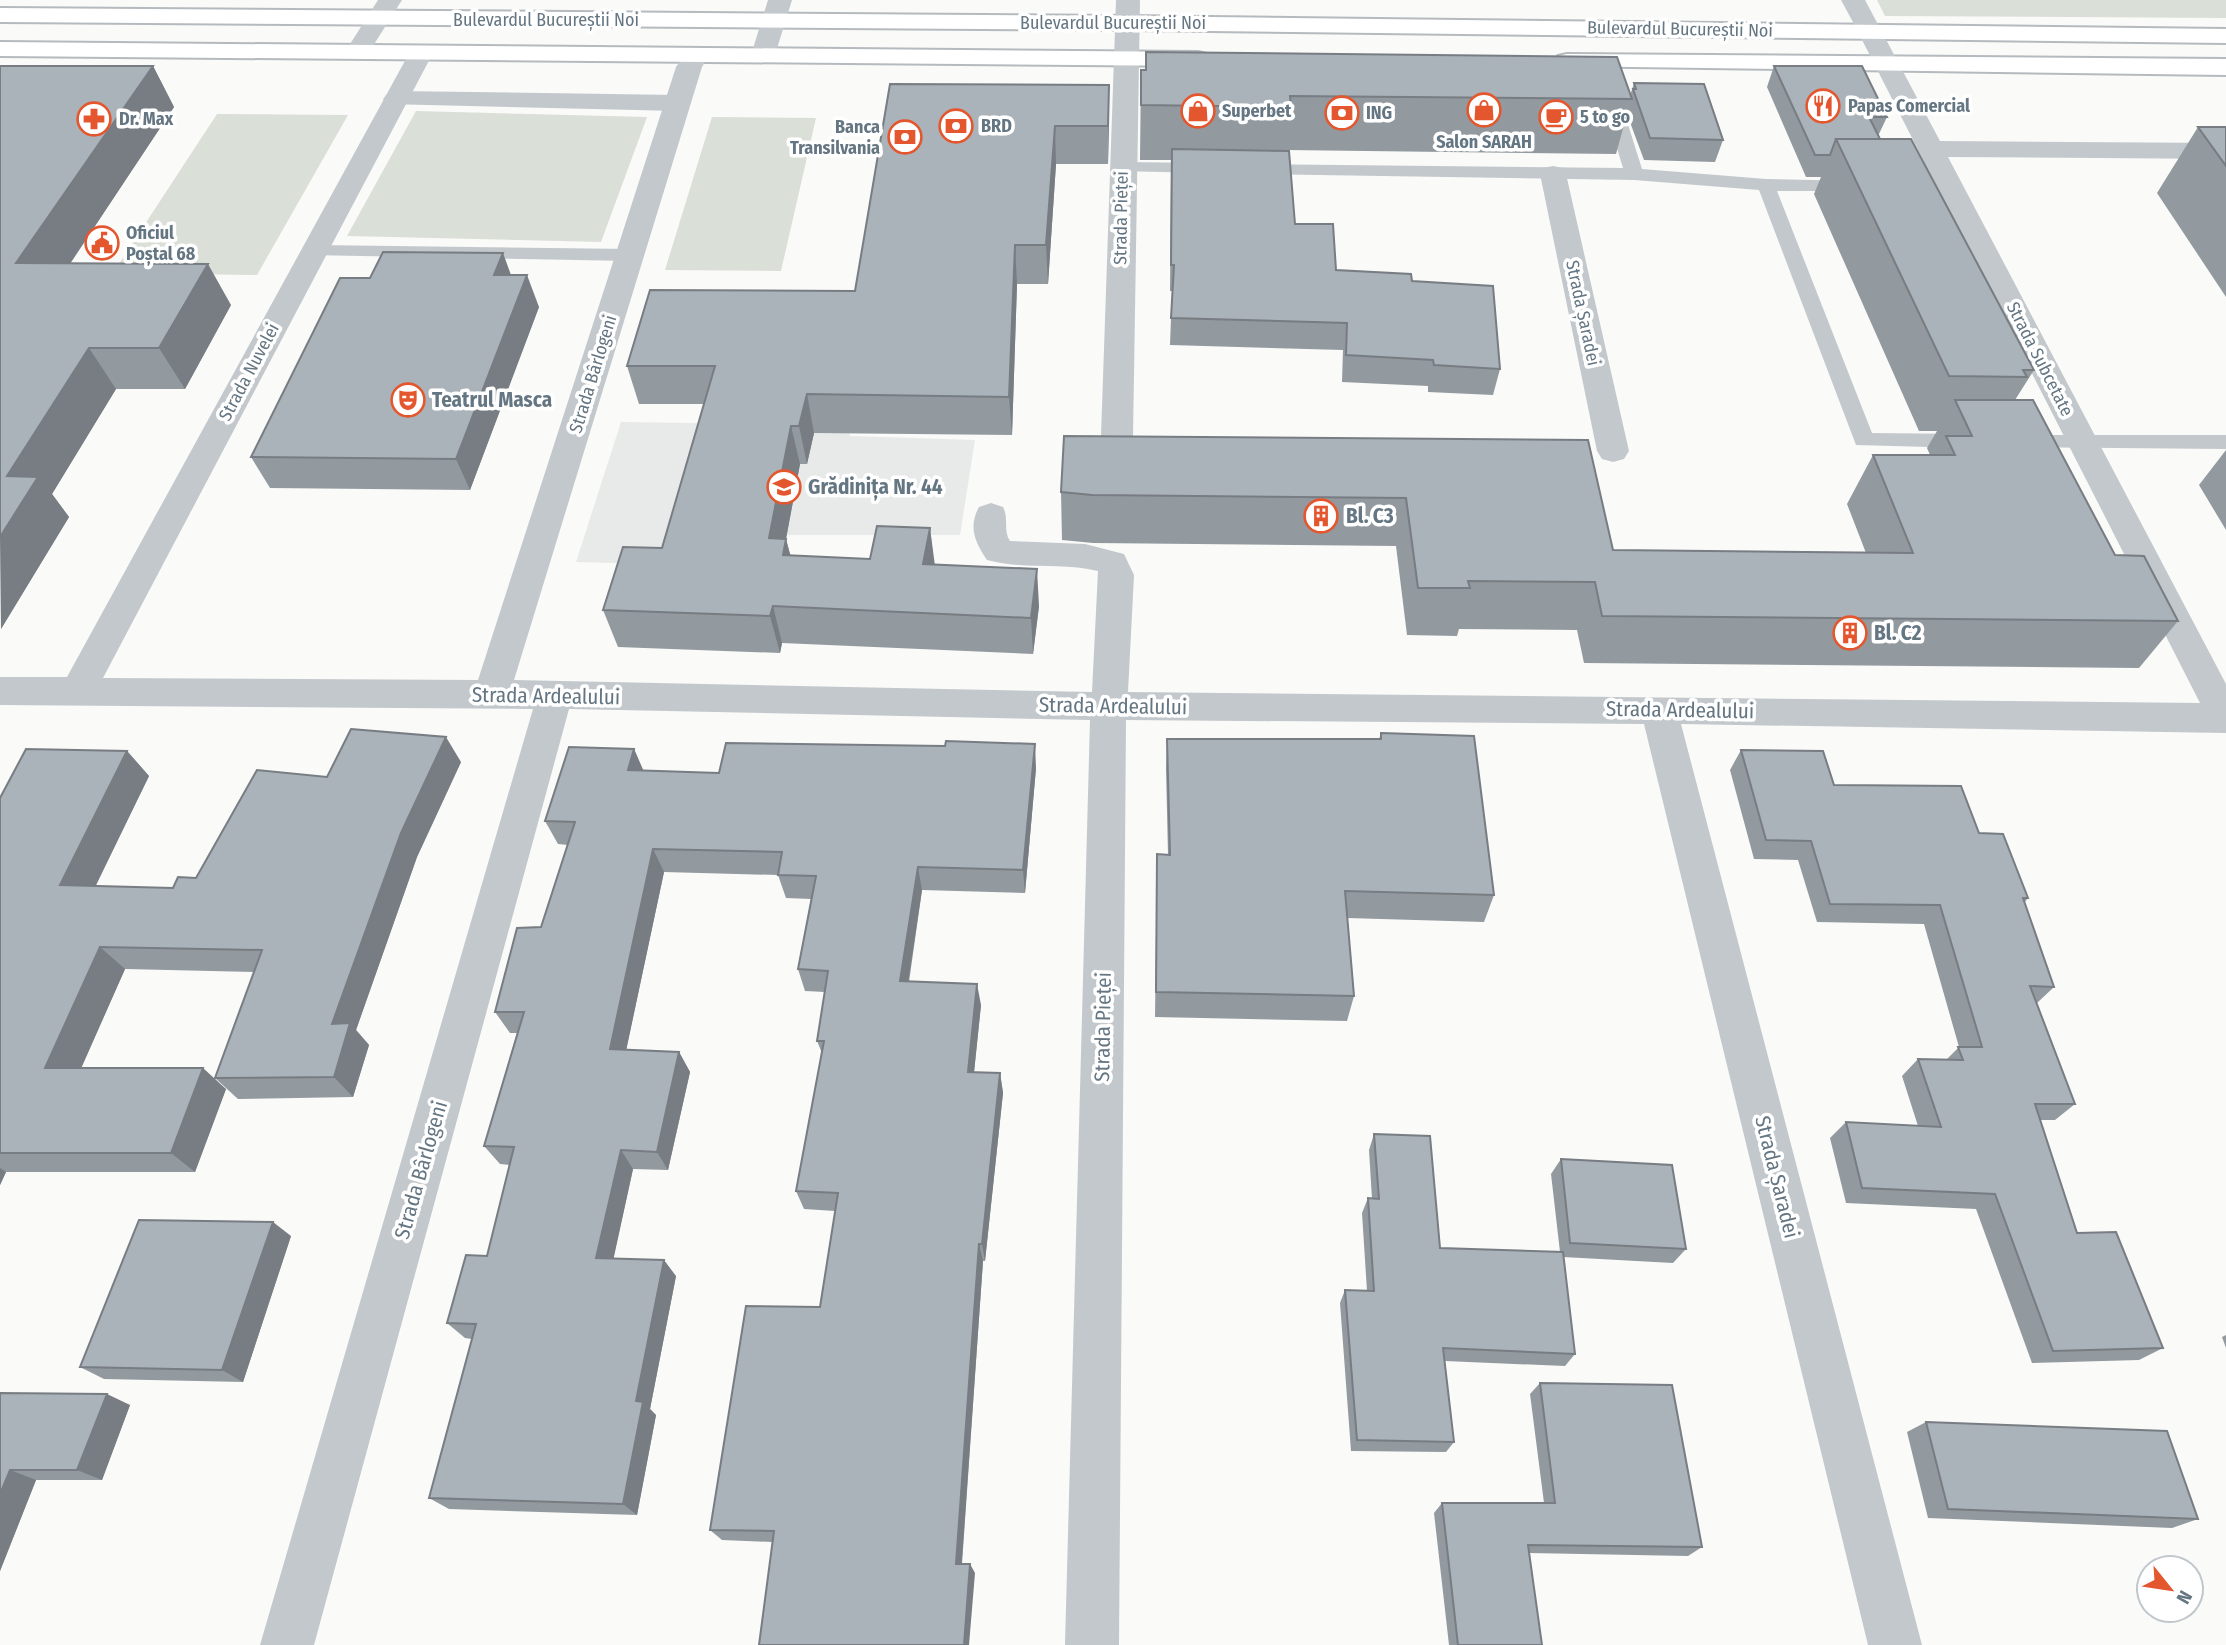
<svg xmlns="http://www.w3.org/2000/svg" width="2226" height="1645" font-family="'Fira Sans Condensed',sans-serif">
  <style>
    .built { fill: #e8e9e9 }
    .green { fill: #dadfd7 }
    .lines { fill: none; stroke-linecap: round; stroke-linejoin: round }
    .primary-casing { stroke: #b5babe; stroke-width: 4 }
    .service { fill: #c3c8cc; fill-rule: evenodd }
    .pedestrian { fill: #c3c8cc; fill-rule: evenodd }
    .minor { fill: #c3c8cc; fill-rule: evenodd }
    .tertiary { fill: #c3c8cc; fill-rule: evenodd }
    .primary { fill: #fff; fill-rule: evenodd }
    .wall { fill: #929a9f }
    .shaded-wall { fill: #777d82 }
    .building { fill: #aab3b9; stroke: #777d82; stroke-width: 2 }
    .labels { text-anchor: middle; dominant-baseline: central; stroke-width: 7; stroke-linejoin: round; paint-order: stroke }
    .far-street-label { font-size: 18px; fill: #657683; stroke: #fff }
    .far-poi-label { font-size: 18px; font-weight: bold; fill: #657683; stroke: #fff; text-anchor: start }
    .poi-label { font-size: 21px; font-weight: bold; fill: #657683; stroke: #fff; text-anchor: start }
    .street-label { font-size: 21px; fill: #657683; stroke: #fff }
  </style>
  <rect width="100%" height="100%" fill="#fafaf8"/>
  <!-- built -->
  <path class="built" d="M621,422L849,425L850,436L975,440L960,535H731L725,566L576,562Z"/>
  <!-- green -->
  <path class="green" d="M1877,0H2226V18L1885,16Z
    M416,111L647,117L601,242L347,236Z
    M217,114L348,115L257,275L113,273Z
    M712,117L816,118L781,271L665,270Z"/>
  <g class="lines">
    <defs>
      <path id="primary" d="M0,8L1127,16L2226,29V43L1127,30L0,22Z
        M0,42L1198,52L1207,54L1210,59L1207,64L1198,66L0,56Z
        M1567,54L2226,59V75L1558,66L1555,61L1558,56Z"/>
    </defs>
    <!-- primary casing -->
    <use href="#primary" class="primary-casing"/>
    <!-- service -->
    <path class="service" d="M1611,94L1620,99L1642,169L1766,179L1858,181L1860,185L1851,191H1777L1872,433L1967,434L1975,436L1978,441L1975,446L1967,448L1856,445L1759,190L1634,180L1256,174L1247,169L1256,164L1623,168L1602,99Z
      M1122,162L1207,163L1216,168L1207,173L1116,171L1113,167L1116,163Z
      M315,245L630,249L640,255L630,261L308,255L305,251Z
      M2019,435H2226V449L2011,447L2008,442L2011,437Z"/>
    <!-- pedestrian -->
    <path class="pedestrian" d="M396,91L678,95L687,98L691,103L687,108L678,111L387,104L383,99L387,94Z"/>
    <!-- minor -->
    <path class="minor" d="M378,0H402L366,57L357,59L348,57L345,52Z
      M768,0H792L775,55L772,60L763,62L754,60L751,55Z
      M1116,0H1140L1133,436L1128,444L1117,447L1106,444L1101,436Z
      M1870,25L1879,27L1882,32L1940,141L2226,143V159L1948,157L2226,684V733L1681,724L1922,1645H1868L1644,724L1126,720L1119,1645H1065L1090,720L569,709L314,1645H260L533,709L0,705V677H67L412,48L421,46L430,48L433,53L103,678L478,680L676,67L688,50L697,48L706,50L709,55L702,67L514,680L1092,692L1098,571C1062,562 1024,570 987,560C975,542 968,527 979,507L991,503L1003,507C1009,518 1003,531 1010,541L1085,544L1124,554L1134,575L1128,692L2200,703L1858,32L1861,27Z
      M1553,166L1563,168L1566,174L1629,451L1624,459L1613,462L1602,459L1597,451L1540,174L1543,168Z"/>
    <!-- tertiary -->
    <path class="tertiary" d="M1841,0H1865L1882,32L1879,37L1870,39L1861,37Z"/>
    <!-- primary -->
    <use href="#primary" class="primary"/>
  </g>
  <!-- wall -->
  <path class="wall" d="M0,66H153L174,107L70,264L231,305L185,389H116L52,494L69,517L1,629Z
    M1774,66L1887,117L1878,136L2034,370L2015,400L2115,555L2178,621L2139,668L1584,663L1577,630L1459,629L1457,636L1407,635L1396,546L1093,543L1062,540L1061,492L1588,440L1613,550L1866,553L1847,504L1873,455H1930L1927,448L1937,431H1919L1814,194L1821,177H1806L1767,87Z
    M1141,70L1630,96L1634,83L1723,140L1715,162L1644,160L1627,114L1616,154L1286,150L1295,224L1336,270L1412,281L1500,369L1493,395L1428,392V386L1342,382L1343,350L1170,345L1172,291H1170L1171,160H1140Z
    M890,84L1109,85L1108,164H1056L1048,284H1017L1012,435L814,433L807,464H800L786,539L790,555L870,559L930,528L934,565L1039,606L1033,654L782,643L780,653L618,647L603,610L662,548L704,404H639L627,366L855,291Z
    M2198,127H2226V297L2157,193Z
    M511,275L539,307L470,490L270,488L251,457L370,278Z
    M2226,450V530L2199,485Z
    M1381,733L1494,895L1484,922L1347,918L1354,996L1347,1021L1155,1017L1157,854L1168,855L1166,769L1167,739H1379Z
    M634,749L643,771L719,773L1036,768L1025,893L922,890L909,982L981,1005L974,1072L1000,1073L1003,1093L985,1261H983L962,1564L975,1573L772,1542L722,1540L710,1530L820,1307L835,1211L804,1209L796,1191L822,1053L817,1041L825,992L805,991L798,969L811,899L786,898L778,875L664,872L626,1050L679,1052L690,1072L668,1170L633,1169L613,1259L676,1276L650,1409L656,1415L637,1515L449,1509L429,1498L472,1339L465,1338L447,1323L487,1256L510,1165L500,1164L484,1146L517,1033H510L495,1012L541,927L568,845L558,844L545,821Z
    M1741,750L1834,785L1979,833L2028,898L2024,903L2054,987L2037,1003L2075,1104L2055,1120H2040L2077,1233L2163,1348L2139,1360L2032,1363L1976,1209L1846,1203L1830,1138L1846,1122L1918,1126L1902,1076L1918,1059L1946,1060L1959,1047L1924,924L1817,922L1798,860L1754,859L1730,770Z
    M127,751L149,776L95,886L173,888L196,878L327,777L461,762L417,857L356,1030L369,1045L353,1097L238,1099L215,1078L254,972L125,969L81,1068L226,1089L195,1172H6L0,1185V798Z
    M1374,1134L1440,1248L1560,1252L1551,1174L1561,1159L1686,1249L1673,1263L1563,1257L1575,1354L1565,1366L1445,1361L1454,1442L1446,1452L1351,1451L1340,1303L1345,1290L1367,1291L1362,1213L1368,1198L1372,1199L1369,1150Z
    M291,1236L243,1382L104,1379L80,1367Z
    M2226,1335V1348L2222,1337Z
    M1540,1383L1702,1547L1688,1556L1529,1553L1542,1645H1449L1434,1513L1442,1503H1544L1530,1394Z
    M0,1393L130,1405L102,1480H36L0,1571Z
    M1926,1422L2198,1519L2172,1528L1928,1518L1907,1432Z"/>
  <!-- shaded-wall -->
  <path class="shaded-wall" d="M153,66L174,107L43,304L16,263Z
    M1109,85V124L1108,164V126Z
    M1055,126L1056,164L1048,284L1046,245Z
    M1015,245L1017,284L1012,435L1009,397Z
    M503,253L515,286L494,275Z
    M208,264L231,305L185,389L159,348Z
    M527,275L539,307L470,490L456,459Z
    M89,348L116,389L52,494L69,517L1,629L0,537L7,476Z
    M807,394L814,433L807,464L799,426Z
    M791,426L800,464L779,576L769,538Z
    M930,528L935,566L923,564Z
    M786,539L796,576L783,555Z
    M1037,569L1039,606L1033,654L1031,618Z
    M773,606L782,643L780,653L770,616Z
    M446,737L461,762L417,857L356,1030L369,1045L353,1097L334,1077L332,1024L401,833Z
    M1035,744L1036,768L1025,893L1023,870Z
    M634,749L645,774L628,770Z
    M127,751L149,776L85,908L60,885Z
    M653,849L664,872L622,1070L610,1049Z
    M918,867L922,890L905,1003L900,981Z
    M100,947L125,969L72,1089L45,1068Z
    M977,984L981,1005L972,1092L968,1072Z
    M679,1052L690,1072L668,1170L657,1152Z
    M203,1068L226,1089L195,1172L171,1153Z
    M1000,1073L1003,1093L985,1261L982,1244Z
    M621,1150L633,1169L610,1275L596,1258Z
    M0,1168L6,1172L0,1185Z
    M273,1222L291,1236L243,1382L222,1370Z
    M979,1244L983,1261L961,1573L956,1564Z
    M664,1260L676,1276L650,1409L656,1415L637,1515L623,1504L636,1401Z
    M107,1394L130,1405L102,1480L77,1470Z
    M10,1470L36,1480L0,1571V1494Z
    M970,1564L975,1573L969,1645H964Z"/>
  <!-- building -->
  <path class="building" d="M1146,52L1617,57L1632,99L1290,96L1291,107L1141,105V70H1146Z
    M0,66H153L16,263L208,264L159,348H89L7,476L38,477L0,537Z
    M1774,66H1862L1887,117H1869L1880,139H1836L1830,155H1815Z
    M1634,83L1704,84L1723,140L1650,138L1633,89H1636Z
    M890,84L1109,85L1108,126H1055L1046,245H1015L1009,397L807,394L799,426H791L769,538L786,539L783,555L870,559L877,526L930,528L923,564L1037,569L1031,618L773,606L770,616L603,610L623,547L662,548L715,366H627L650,290L855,291Z
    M2198,127H2226V166Z
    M1836,139H1911L2034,370H2023L2027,377L1949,376Z
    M1172,149L1289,151L1295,224H1333L1336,270L1411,274L1412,281L1493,286L1500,369L1434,365L1433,360L1346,355L1347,323L1171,318L1174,265H1171Z
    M383,252L503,253L494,275H527L456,459L251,457L340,278H370Z
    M1955,400H2033L2115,555L2144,556L2178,621L1602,616L1595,582L1468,581L1470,588H1418L1406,498L1092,495L1061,492L1064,436L1588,440L1613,550L1913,553L1873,455H1955L1946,436H1972Z
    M351,729L446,737L401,833L332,1024L350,1023L334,1077L215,1078L262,950L100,947L45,1068H203L171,1153H0V798L26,749L127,751L60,885L173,888L178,877L196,878L257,770L327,777Z
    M1381,733L1474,736L1494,895L1345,891L1354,996L1156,992L1157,854L1170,855L1167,739H1381Z
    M946,741L1035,744L1023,870L918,867L900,981L977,984L968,1072L1000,1073L982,1244H979L956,1564H970L964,1645H759L774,1531L710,1530L746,1306L820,1307L838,1193L796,1191L824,1041H817L828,971L798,969L816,876L778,875L782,852L653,849L610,1049L679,1052L657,1152L621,1150L596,1258L664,1260L636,1401L643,1402L623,1504L429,1498L476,1324L447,1323L466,1255L487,1256L514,1147L484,1146L524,1012H495L517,928L541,927L575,822L545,821L569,747L634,749L628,770L719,773L726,743L945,746Z
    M1741,750L1823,751L1834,785L1961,786L1979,833L2003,834L2028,898H2023L2054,987L2030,986L2075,1104H2035L2077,1233L2116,1232L2163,1348L2053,1351L1995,1194L1862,1188L1846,1122L1941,1127L1918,1059L1963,1060L1958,1047H1982L1940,905L1830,904L1811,841L1766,840Z
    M1374,1134L1430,1136L1440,1248L1563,1252L1575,1354L1443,1348L1454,1442L1357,1440L1345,1290L1374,1291L1368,1198L1379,1199Z
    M1561,1159L1672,1165L1686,1249L1570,1243Z
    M139,1220L273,1222L222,1370L80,1367Z
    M1540,1383L1672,1385L1702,1547L1528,1545L1542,1645H1458L1442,1503H1555Z
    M0,1393L107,1394L77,1470H10L0,1494Z
    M1926,1422L2167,1431L2198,1519L1948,1509Z"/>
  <!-- icons -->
  <defs>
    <symbol id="restaurant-ring" viewBox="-11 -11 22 22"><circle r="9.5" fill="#fff" stroke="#e4572e" stroke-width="1.5"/><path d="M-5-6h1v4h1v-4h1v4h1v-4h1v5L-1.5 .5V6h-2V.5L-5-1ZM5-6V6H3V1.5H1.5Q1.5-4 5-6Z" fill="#e4572e"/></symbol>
    <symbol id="shop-ring" viewBox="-11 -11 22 22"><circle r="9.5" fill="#fff" stroke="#e4572e" stroke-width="1.5"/><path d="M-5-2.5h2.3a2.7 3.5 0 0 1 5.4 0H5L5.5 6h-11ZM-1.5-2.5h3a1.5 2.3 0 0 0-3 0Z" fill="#e4572e"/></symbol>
    <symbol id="bank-ring" viewBox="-11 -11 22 22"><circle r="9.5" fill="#fff" stroke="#e4572e" stroke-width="1.5"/><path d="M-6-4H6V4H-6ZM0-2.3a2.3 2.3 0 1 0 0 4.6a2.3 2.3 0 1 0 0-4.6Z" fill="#e4572e"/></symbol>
    <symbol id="cafe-ring" viewBox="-11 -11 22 22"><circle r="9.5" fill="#fff" stroke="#e4572e" stroke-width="1.5"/><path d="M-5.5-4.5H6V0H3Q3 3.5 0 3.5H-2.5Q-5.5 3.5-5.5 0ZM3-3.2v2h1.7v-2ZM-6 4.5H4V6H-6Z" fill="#e4572e"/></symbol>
    <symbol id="pharmacy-ring" viewBox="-11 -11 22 22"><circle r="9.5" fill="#fff" stroke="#e4572e" stroke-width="1.5"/><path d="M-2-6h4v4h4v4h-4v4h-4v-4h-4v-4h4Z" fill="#e4572e"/></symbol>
    <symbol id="civic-ring" viewBox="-11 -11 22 22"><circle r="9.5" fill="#fff" stroke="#e4572e" stroke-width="1.5"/><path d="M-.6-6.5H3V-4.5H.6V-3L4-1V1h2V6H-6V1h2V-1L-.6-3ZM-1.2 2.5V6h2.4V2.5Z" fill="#e4572e"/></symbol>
    <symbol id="theatre-ring" viewBox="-11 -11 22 22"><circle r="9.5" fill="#fff" stroke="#e4572e" stroke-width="1.5"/><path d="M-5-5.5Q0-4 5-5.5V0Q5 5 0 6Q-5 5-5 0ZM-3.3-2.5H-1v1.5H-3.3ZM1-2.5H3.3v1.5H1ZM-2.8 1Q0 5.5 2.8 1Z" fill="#e4572e"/></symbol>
    <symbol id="school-ring" viewBox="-11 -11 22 22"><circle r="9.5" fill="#fff" stroke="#e4572e" stroke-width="1.5"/><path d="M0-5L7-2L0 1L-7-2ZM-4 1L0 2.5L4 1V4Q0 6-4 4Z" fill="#e4572e"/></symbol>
    <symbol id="building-ring" viewBox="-11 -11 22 22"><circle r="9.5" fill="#fff" stroke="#e4572e" stroke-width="1.5"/><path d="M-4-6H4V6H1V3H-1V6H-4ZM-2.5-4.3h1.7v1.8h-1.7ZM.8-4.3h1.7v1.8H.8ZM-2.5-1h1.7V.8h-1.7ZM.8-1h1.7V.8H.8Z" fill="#e4572e"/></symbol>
  </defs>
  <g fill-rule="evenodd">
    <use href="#restaurant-ring" x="1804" y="87" width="38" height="38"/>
    <use href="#shop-ring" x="1465" y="91" width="38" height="38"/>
    <use href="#shop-ring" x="1179" y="92" width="38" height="38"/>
    <use href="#bank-ring" x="1323" y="94" width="38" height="38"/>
    <use href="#cafe-ring" x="1537" y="98" width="38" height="38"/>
    <use href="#pharmacy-ring" x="75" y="100" width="38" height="38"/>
    <use href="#bank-ring" x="937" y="107" width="38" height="38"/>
    <use href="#bank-ring" x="886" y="118" width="38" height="38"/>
    <use href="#civic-ring" x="83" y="224" width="38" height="38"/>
    <use href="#theatre-ring" x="389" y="381" width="38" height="38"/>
    <use href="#school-ring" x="765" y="468" width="38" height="38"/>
    <use href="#building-ring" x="1302" y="497" width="38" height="38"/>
    <use href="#building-ring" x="1831" y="614" width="38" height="38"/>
  </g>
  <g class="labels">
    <!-- far-street labels -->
    <g class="far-street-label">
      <text x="546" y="20">Bulevardul Bucureștii Noi</text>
      <text x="1113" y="23">Bulevardul Bucureștii Noi</text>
      <text transform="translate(1680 29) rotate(1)">Bulevardul Bucureștii Noi</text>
      <text transform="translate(1121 218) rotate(-89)">Strada Pieței</text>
      <text transform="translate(1583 313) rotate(78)">Strada Șaradei</text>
      <text transform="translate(2040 359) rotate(63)">Strada Subcetate</text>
      <text transform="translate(249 372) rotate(-62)">Strada Nuvelei</text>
      <text transform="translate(593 374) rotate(-73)">Strada Bârlogeni</text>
    </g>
    <!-- far-poi labels -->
    <g class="far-poi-label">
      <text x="1848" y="106">Papas Comercial</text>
      <text x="1222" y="111">Superbet</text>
      <text x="1366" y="113">ING</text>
      <text x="1580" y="117">5 to go</text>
      <text x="119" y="119">Dr. Max</text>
      <text x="981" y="126">BRD</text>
      <text x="880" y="127" text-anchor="end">Banca<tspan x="880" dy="21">Transilvania</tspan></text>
      <text x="1484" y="142" text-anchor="middle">Salon SARAH</text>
      <text x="126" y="233">Oficiul<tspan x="126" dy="21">Poștal 68</tspan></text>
    </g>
    <!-- poi labels -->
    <g class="poi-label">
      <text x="432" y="400">Teatrul Masca</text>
      <text x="808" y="487">Grădinița Nr. 44</text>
      <text x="1346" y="516">Bl. C3</text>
      <text x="1874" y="633">Bl. C2</text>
    </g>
    <!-- street labels -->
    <g class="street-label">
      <text transform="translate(546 696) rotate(1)">Strada Ardealului</text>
      <text transform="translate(1113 706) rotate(1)">Strada Ardealului</text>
      <text transform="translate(1680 710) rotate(1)">Strada Ardealului</text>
      <text transform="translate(1103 1027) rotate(-89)">Strada Pieței</text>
      <text transform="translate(421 1170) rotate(-74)">Strada Bârlogeni</text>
      <text transform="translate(1777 1177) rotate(76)">Strada Șaradei</text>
    </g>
  </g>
  <!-- north arrow -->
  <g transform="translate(2170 1589) rotate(120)"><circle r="33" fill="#ffffff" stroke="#c1c8cd" stroke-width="2"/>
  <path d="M0-5L12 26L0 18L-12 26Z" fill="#e4572e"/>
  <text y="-10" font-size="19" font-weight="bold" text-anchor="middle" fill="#657683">N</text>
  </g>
</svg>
